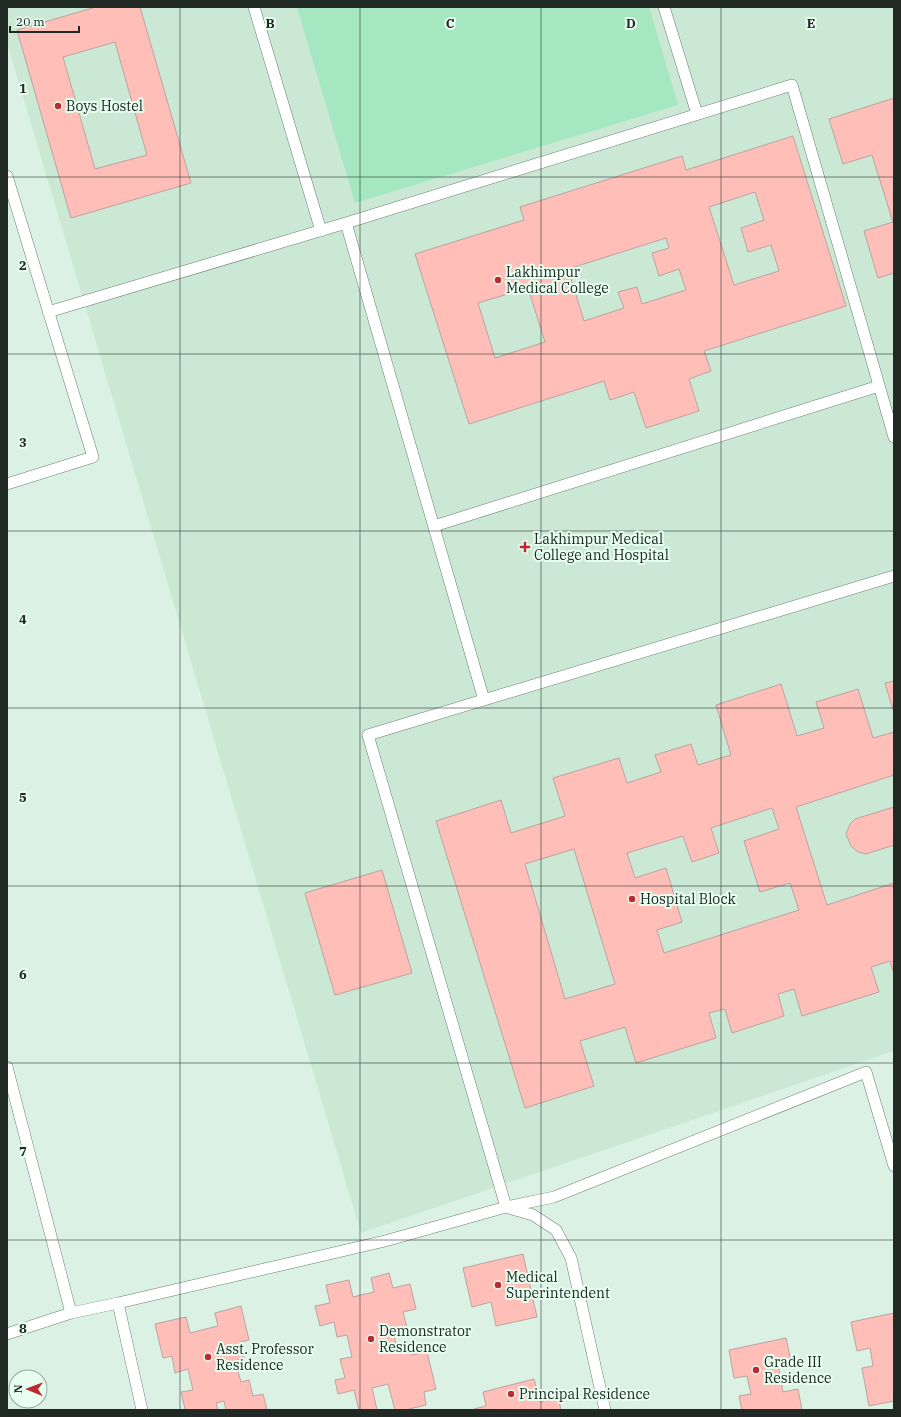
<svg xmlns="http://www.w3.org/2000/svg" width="901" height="1417" font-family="'IBM Plex Serif',serif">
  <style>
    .built { fill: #cbe8d5 }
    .green { fill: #a4e7c0 }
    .building { fill: #ffbeb8; stroke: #bca2a0; fill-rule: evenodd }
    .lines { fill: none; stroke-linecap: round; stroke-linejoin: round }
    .service-casing { stroke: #6b8073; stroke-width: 12 }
    .service { stroke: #fff; stroke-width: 11 }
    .grid { fill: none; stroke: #202924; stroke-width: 1; stroke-opacity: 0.55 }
    .poi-dot { fill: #ba2a30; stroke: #e7fef0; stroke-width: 1.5 }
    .labels { text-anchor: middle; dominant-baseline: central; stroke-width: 4; stroke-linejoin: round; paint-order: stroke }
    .poi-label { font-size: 14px; fill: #202924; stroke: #e7fef0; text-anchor: start }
    .grid-label { font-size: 13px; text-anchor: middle; font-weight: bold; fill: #202924; stroke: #e7fef0; stroke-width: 4; stroke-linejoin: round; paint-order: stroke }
  </style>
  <rect width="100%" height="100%" fill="#daf1e3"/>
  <!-- built -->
  <path class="built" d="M7,7H894V1051L361,1233L7,43Z"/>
  <!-- green -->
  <path class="green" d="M297,7H649L678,105L355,203Z"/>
  <!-- building -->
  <path class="building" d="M96,7H140L191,183L71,218L17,30ZM115,42L147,155L95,169L63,57Z
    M894,98V273L878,278L864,231L893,222L872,155L843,164L829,119Z
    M793,136L846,306L704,351L711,371L689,379L699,411L646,428L634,392L610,400L604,381L469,424L415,254L524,220L520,207L682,156L686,170ZM755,192L764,220L741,228L748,252L771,245L779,271L734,285L709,207ZM666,238L669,248L652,253L659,276L679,269L686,290L642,304L637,287L618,292L624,308L584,321L568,269ZM528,288L545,342L495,358L478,303Z
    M894,681V713L885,683Z
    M781,684L797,736L824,728L816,702L858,689L873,738L894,732V775L796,807L827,905L894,883V974L890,961L871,967L879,992L802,1016L794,989L778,994L784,1016L732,1033L725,1009L709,1013L716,1038L636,1063L625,1027L580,1041L594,1086L525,1108L436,821L501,800L511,833L565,816L553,778L619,758L627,783L661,772L655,755L691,744L698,765L731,755L716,705ZM772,808L779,829L744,841L760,892L790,883L799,910L664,953L657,930L682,922L666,868L635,878L627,853L683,836L692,862L719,853L711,828ZM574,849L615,984L565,999L525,864Z
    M894,807V845L866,854L858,852L851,846L846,834L850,824L855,819Z
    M382,870L412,973L335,995L305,893Z
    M523,1254L537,1317L496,1326L491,1302L472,1307L463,1268Z
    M389,1273L393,1288L410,1284L416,1309L403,1312L407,1328L393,1331L396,1344L408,1342L412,1355L427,1352L436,1389L424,1392L426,1405L405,1410H395L388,1384L372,1388L377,1410H359L354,1390L338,1394L335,1380L345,1378L340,1359L352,1357L347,1335L337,1337L334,1322L320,1326L315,1306L330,1303L326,1285L349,1280L353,1297L374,1292L371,1278Z
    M241,1306L249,1340L240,1342L244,1358L235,1361L241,1382L249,1380L253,1396L263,1394L267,1410H226L224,1401L216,1403L218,1410H182L185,1409L181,1392L193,1390L188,1369L175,1373L172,1356L163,1358L155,1324L186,1317L190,1333L218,1326L215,1313Z
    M894,1313V1401L869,1406L862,1368L873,1366L870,1348L857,1351L851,1322Z
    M786,1338L791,1361L778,1364L783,1392L798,1389L802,1410H742L739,1396L751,1394L747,1376L734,1378L729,1350Z
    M534,1379L540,1402L558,1397L561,1410H474V1409L486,1406L483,1392Z"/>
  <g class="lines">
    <defs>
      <path id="service" d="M254,7L321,231
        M664,7L697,114
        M7,176L93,457L7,484
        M48,312L346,223
        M434,526L879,386
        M484,700L346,223L792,85L894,437
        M7,1067L71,1313L7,1334
        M506,1207L368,735L894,576
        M509,1208L533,1215L556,1230L571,1258L605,1410
        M71,1313L118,1303
        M142,1410L118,1303L385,1241L506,1207L554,1197L866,1072L894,1166"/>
    </defs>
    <!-- service casing -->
    <use href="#service" class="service-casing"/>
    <!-- service -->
    <use href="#service" class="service"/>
  </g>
  <!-- grid -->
  <path class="grid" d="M180,7V1410M360,7V1410M541,7V1410M721,7V1410M7,177H894M7,354H894M7,531H894M7,708H894M7,886H894M7,1063H894M7,1240H894"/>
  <!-- markers -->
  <g class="poi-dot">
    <circle cx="58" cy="106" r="4"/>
    <circle cx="498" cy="280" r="4"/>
    <path d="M523 541h4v4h4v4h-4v4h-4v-4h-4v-4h4z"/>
    <circle cx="632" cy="899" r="4"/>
    <circle cx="498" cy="1285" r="4"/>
    <circle cx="371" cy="1339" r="4"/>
    <circle cx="208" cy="1357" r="4"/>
    <circle cx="756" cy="1370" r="4"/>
    <circle cx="511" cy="1394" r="4"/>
  </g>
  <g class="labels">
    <!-- poi labels -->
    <g class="poi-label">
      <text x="66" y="106">Boys Hostel</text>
      <text x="506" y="272">Lakhimpur<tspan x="506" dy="16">Medical College</tspan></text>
      <text x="534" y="539">Lakhimpur Medical<tspan x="534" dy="16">College and Hospital</tspan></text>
      <text x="640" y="899">Hospital Block</text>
      <text x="506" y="1277">Medical<tspan x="506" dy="16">Superintendent</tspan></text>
      <text x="379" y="1331">Demonstrator<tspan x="379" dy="16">Residence</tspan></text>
      <text x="216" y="1349">Asst. Professor<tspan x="216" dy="16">Residence</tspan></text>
      <text x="764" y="1362">Grade III<tspan x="764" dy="16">Residence</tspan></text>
      <text x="519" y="1394">Principal Residence</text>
    </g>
  </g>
  <g class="grid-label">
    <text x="270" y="28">B</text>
    <text x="450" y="28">C</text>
    <text x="631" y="28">D</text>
    <text x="811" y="28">E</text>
    <text x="23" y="93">1</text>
    <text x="23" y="270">2</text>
    <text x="23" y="447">3</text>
    <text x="23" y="624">4</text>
    <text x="23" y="802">5</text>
    <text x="23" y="979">6</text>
    <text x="23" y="1156">7</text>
    <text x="23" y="1333">8</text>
  </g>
  <!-- border -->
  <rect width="901" height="1417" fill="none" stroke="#202924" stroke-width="16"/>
  <!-- north arrow -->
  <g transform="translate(28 1389) rotate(271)"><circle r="19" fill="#e7fef0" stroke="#97a99e"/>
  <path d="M0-3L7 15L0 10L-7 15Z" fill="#ba2a30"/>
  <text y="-6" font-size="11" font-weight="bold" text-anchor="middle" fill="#202924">N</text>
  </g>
  <!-- scale -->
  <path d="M10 26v6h69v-6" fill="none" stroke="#202924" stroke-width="2"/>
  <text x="16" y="26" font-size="12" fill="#202924" stroke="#e7fef0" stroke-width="3" paint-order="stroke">20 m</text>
</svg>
